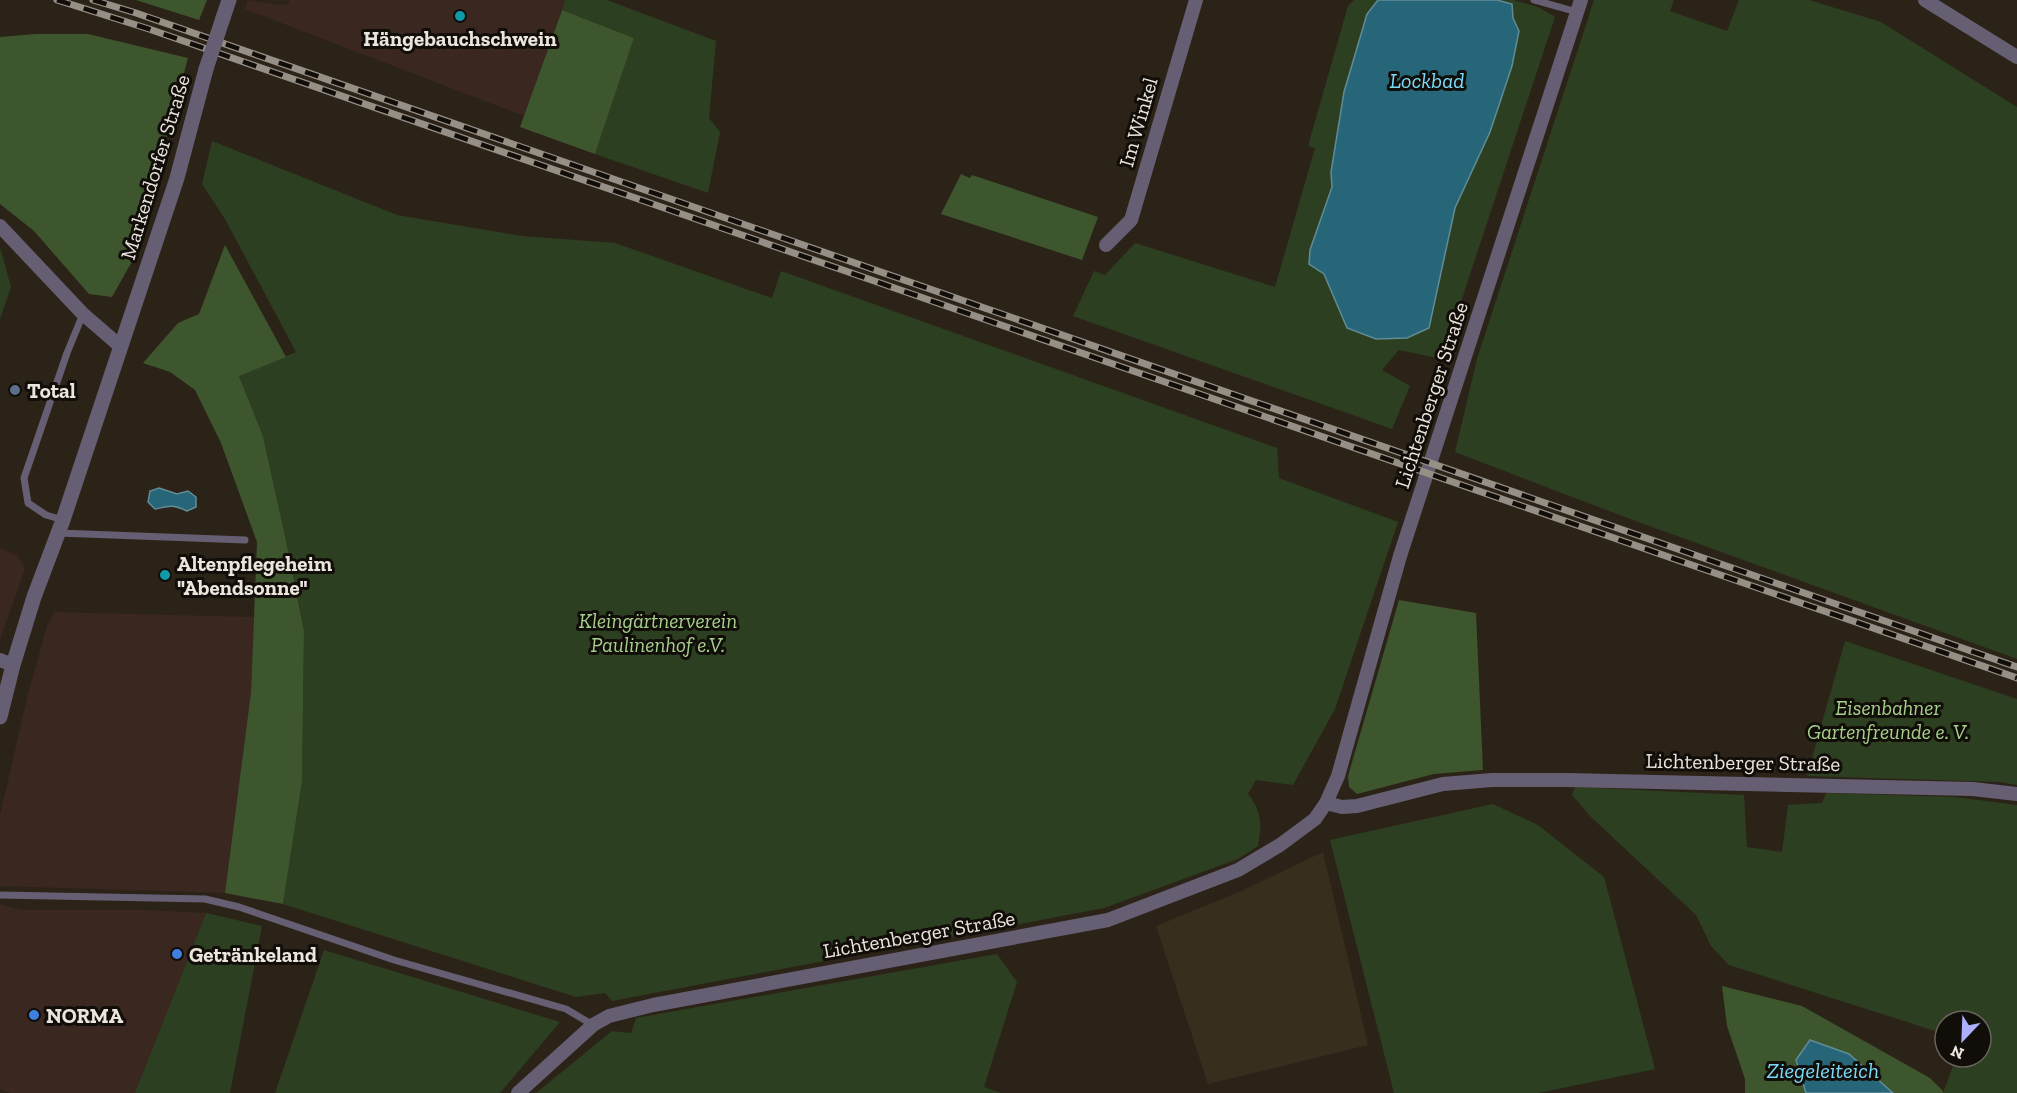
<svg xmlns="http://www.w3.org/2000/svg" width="2017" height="1093" font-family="'Zilla Slab',serif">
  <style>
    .commercial { fill: #392720 }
    .education { fill: #382e1e }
    .green { fill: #2d3f21 }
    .forest { fill: #3d562d }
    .water { fill: #266678; stroke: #618c97; stroke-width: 1.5 }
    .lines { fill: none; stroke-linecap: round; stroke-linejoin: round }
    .service { stroke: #665f73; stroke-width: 7 }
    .minor { stroke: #665f73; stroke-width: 14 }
    .tertiary { stroke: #665f73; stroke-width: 15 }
    .rail-casing { stroke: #968f86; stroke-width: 7 }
    .rail { stroke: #110d08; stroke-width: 4.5; stroke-dasharray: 14; stroke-linecap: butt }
    .tertiary-bridge { stroke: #665f73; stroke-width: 15 }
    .culture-dot { fill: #0f9aa8; stroke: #110d08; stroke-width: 2 }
    .service-dot { fill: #5c6f8a; stroke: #110d08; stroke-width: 2 }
    .shop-dot { fill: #3f7fe0; stroke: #110d08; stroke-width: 2 }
    .labels { text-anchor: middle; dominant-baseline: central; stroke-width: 6; stroke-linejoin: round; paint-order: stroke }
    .poi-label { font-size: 21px; font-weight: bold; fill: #ebe5de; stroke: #110d08; text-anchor: start }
    .street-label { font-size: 21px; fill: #ebe5de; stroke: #110d08 }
    .park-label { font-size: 21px; font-style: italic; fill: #a7d08d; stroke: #110d08 }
    .water-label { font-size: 22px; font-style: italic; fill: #7adbf9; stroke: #110d08 }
  </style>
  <rect width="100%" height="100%" fill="#2c2318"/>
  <!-- commercial -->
  <path class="commercial" d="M248,0L279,5L289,4V0H565L524,116L245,9Z
    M0,548L18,556L25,569L0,640Z
    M54,612L254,617L251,692L225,893L0,886V815L28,694L47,626Z
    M0,904L22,910H147L206,913L135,1093H10L0,1089Z"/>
  <!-- education -->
  <path class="education" d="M1323,852L1368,1045L1208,1084L1156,926L1241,891Z"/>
  <!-- green -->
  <path class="green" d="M565,0H607L716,41L709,118L720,132L708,193L595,154L634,38L562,10Z
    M1354,0H1513L1538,7L1555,17L1454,323L1437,358L1399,350L1382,370L1410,386L1392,429L1073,316L1094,271L1105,275L1135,243L1275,287L1315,148L1308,146L1348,6Z
    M1594,0H1674L1670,11L1727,31L1739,0H1809L1881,22L2017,107V659L1630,519L1455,452L1477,359Z
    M212,141L397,215L522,236L615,243L772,298L781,271L1277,448L1279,478L1398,522L1335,709L1293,785L1256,780L1248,794C1262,812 1262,824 1258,846L1238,859L1104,908L612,1001L605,993L576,997L283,904L302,782L304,631L285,536L263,436L239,376L296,352L225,219L202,184Z
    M0,247L11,287L0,319Z
    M1845,641L2017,699V785L2000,782L1807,776Z
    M1575,787L1744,795L1747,847L1782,852L1788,805L1822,803L1826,793L1955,797L2017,805V1093H1943L1953,1066L1948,1057H1981V1021H1945V1051L1935,1031L1729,965L1711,946L1696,915L1591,817L1572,795Z
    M1493,804L1538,825L1604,877L1655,1069L1538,1093H1394L1330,840Z
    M206,913L262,926L230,1093H135Z
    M324,950L560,1022L500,1093H275Z
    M997,954L1017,982L984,1087L1001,1093H536L612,1031L631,1033L636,1018Z"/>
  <!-- forest -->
  <path class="forest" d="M136,0H207L199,20Z
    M562,10L634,38L595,154L520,127Z
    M36,34H88L188,58L135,256L112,297L89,294L34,231L0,204V37Z
    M961,174L970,178L972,175L1098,217L1082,260L941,214Z
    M225,245L286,357L239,376L263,436L285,536L304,631L302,782L283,904L225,893L251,692L257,542L221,443L195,390L170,372L143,363L178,323L199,314Z
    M1399,600L1476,613L1483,770L1434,774L1357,794L1349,787L1348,776Z
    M1722,986L1802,1006L1930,1078L1943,1091V1093H1745V1079L1727,1026Z"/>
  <!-- water -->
  <path class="water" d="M1378,0H1497L1512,4L1513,18L1519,31L1512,66L1490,132L1455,208L1429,328L1407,338L1376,339L1347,328L1324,274L1309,264L1310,250L1332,187L1331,172L1344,92L1367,14Z
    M159,488L177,494L188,491L196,497V507L187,511C172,504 170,506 155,509L148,502L150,491Z
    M1810,1040L1849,1054L1893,1093H1806L1796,1060Z"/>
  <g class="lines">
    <!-- service -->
    <path class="service" d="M1534,0L1577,12
      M63,520L46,515L28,503L24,478L67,353L83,314
      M58,533L245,540
      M0,895L205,899L239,907L394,960L566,1009L593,1025"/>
    <!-- minor -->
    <path class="minor" d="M1925,0L2017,57
      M0,226L83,314L120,346
      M1106,245L1131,220L1196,0
      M0,660L13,665
      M1326,803L1342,807L1357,806L1443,784L1492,780H1566L1973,789L2017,794
      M518,1093L593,1025L609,1016L653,1005L1108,920L1238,870L1280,845L1315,819L1326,803L1338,776L1400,556L1581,0"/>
    <!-- tertiary -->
    <path class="tertiary" d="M223,18L229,0
      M0,717L13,665L34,597L63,520L177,178L206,69"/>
    <defs>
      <path id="rail" d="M57,0L149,29L2017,678
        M93,0L136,13L2017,667"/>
    </defs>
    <!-- rail casing -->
    <use href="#rail" class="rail-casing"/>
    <!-- rail -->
    <use href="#rail" class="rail"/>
    <!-- tertiary-bridge -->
    <path class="tertiary-bridge" d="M206,69L223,18"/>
  </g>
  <!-- markers -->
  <g class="culture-dot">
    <circle cx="460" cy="16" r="6"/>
    <circle cx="165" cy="575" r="6"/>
  </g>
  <circle class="service-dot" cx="15" cy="390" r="6"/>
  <g class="shop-dot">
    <circle cx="177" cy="954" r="6"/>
    <circle cx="34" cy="1015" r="6"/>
  </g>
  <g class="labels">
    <!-- poi labels -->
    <g class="poi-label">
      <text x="460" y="38" text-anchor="middle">Hängebauchschwein</text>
      <text x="27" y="390">Total</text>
      <text x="177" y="563">Altenpflegeheim<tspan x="177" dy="24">"Abendsonne"</tspan></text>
      <text x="189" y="954">Getränkeland</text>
      <text x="46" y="1015">NORMA</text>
    </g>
    <!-- street labels -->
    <g class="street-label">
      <text transform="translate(1138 122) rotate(-74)">Im Winkel</text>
      <text transform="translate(155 167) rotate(-73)">Markendorfer Straße</text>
      <text transform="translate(1431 395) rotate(-72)">Lichtenberger Straße</text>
      <text transform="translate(1743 762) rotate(1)">Lichtenberger Straße</text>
      <text transform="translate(919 934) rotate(-10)">Lichtenberger Straße</text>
    </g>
    <!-- park labels -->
    <g class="park-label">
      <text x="658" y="620">Kleingärtnerverein<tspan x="658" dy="24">Paulinenhof e.V.</tspan></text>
      <text x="1888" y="707">Eisenbahner<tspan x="1888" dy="24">Gartenfreunde e. V.</tspan></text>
    </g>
    <!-- water labels -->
    <g class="water-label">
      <text x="1427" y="80">Lockbad</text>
      <text x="1823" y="1070">Ziegeleiteich</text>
    </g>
  </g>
  <!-- north arrow -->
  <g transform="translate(1963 1039) rotate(203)"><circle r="28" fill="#110d08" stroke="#68635e" stroke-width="1.5"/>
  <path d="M0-4.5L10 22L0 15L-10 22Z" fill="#acaffb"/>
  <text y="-9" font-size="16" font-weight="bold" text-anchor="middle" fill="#ebe5de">N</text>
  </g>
</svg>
